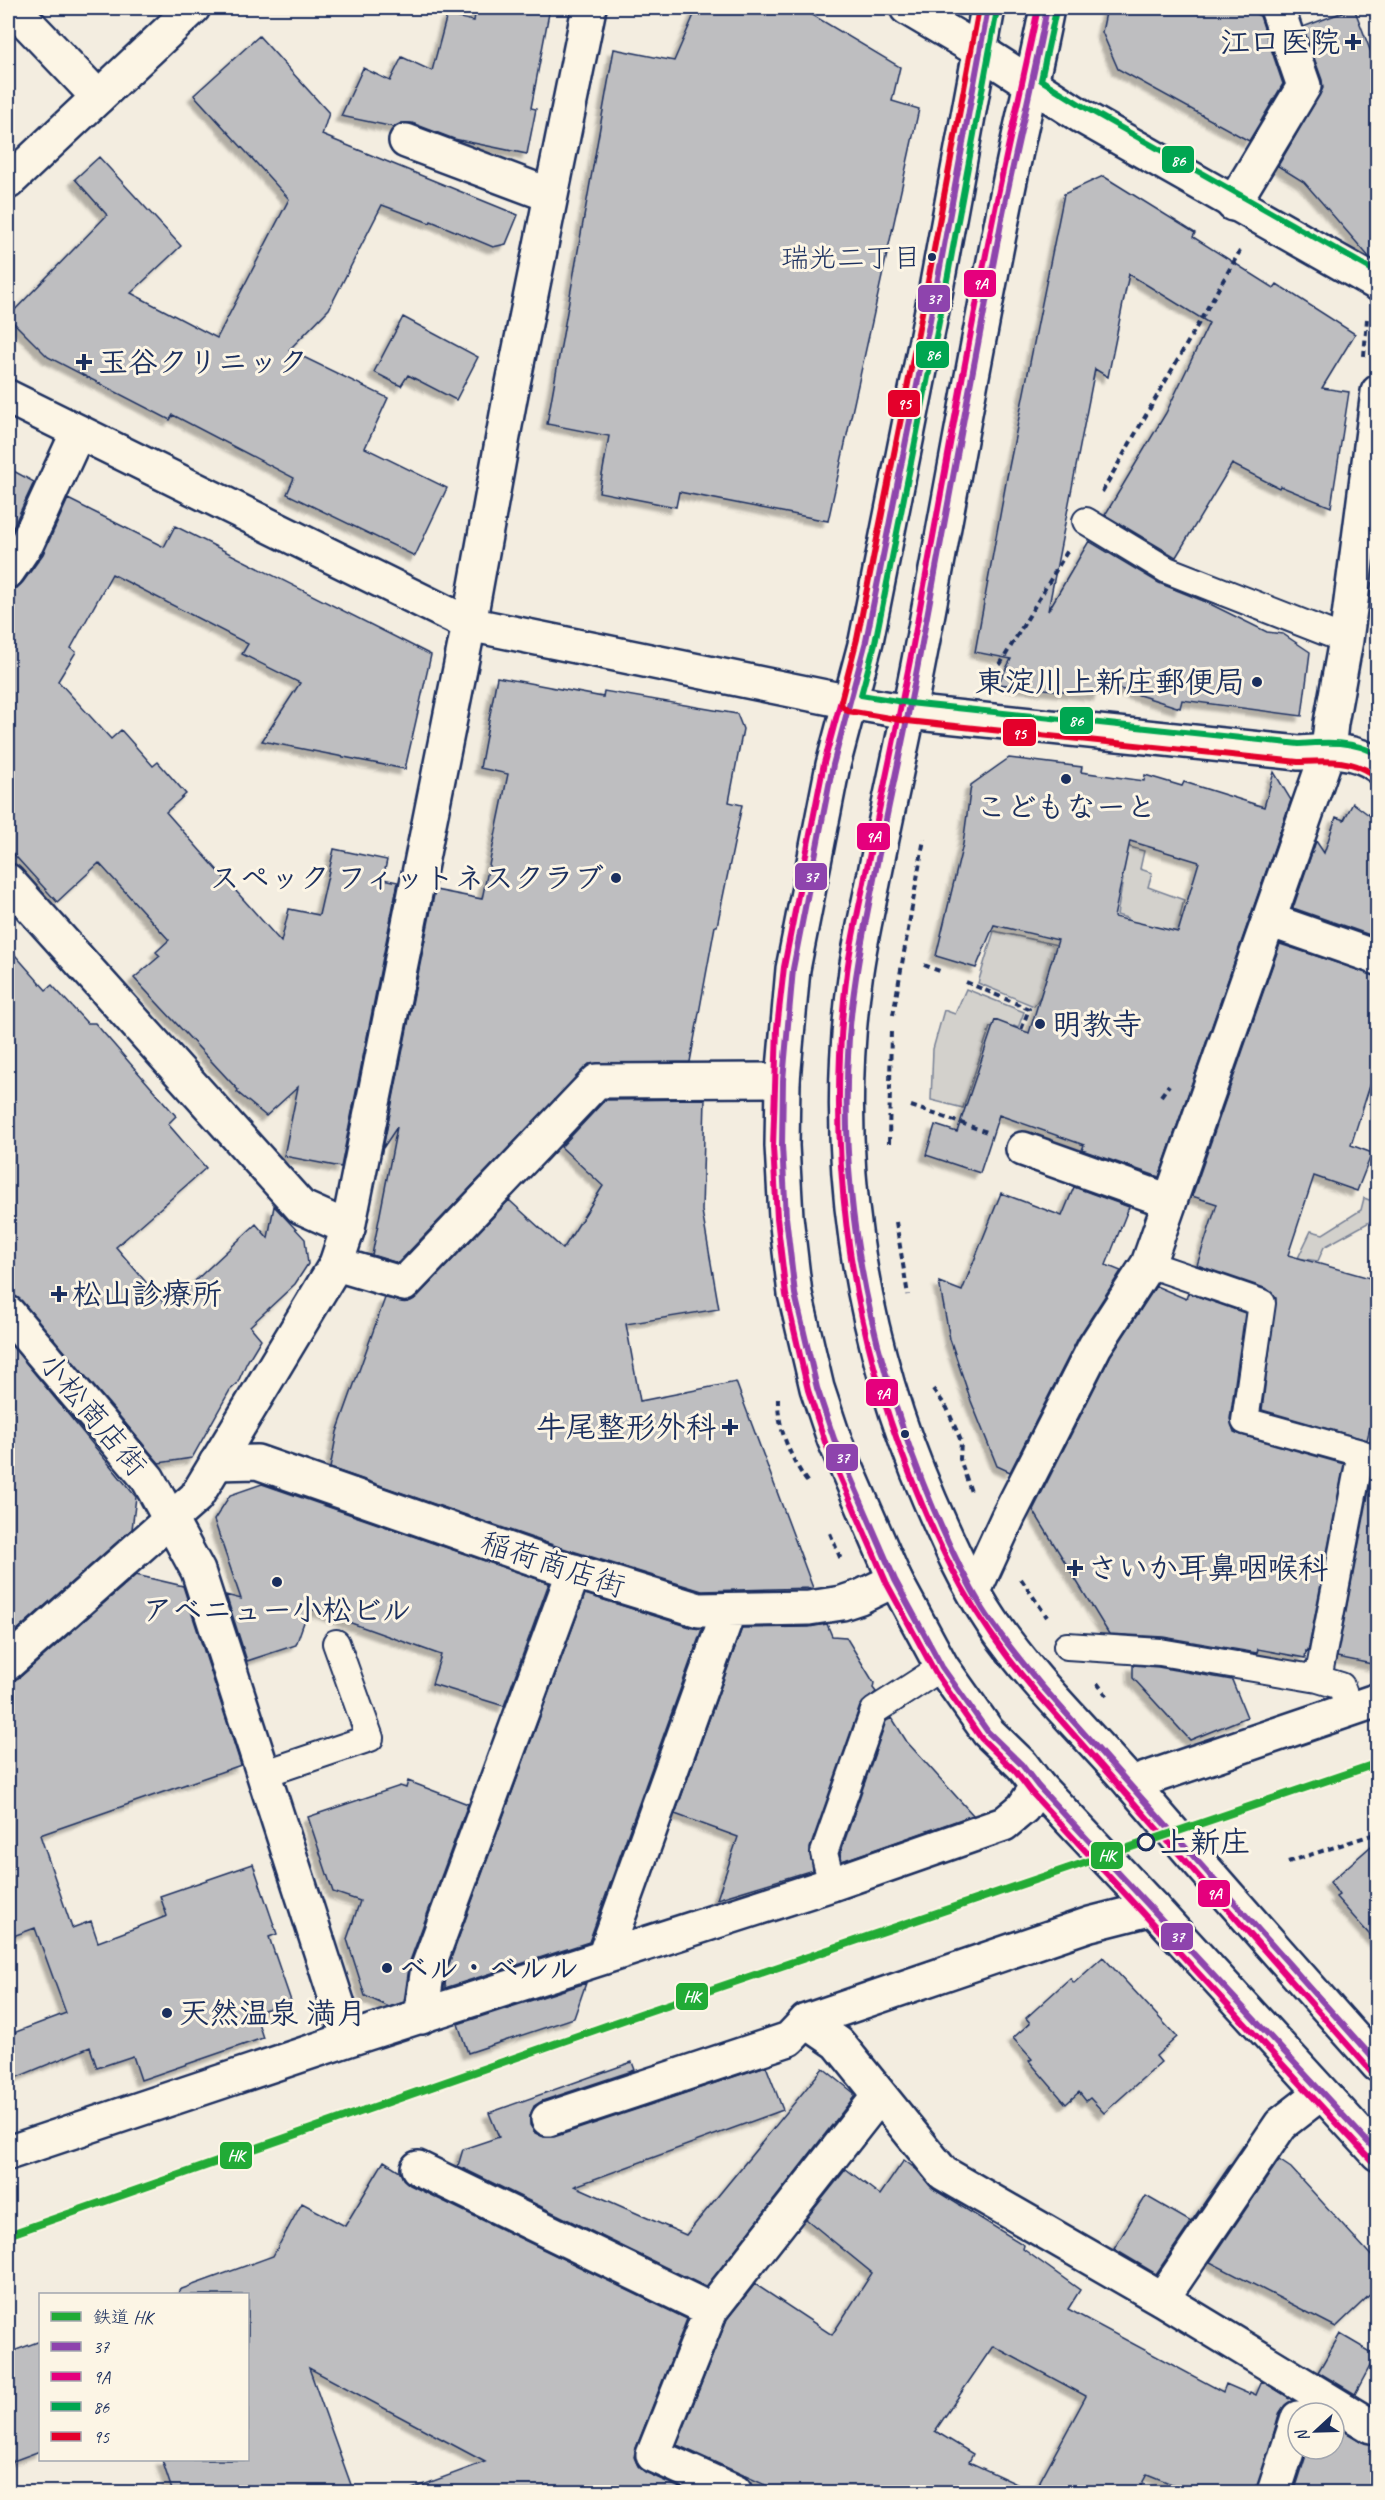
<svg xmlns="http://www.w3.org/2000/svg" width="1385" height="2500" font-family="Caveat,'Klee One',sans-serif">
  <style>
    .green { fill: #d3d1cc; stroke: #778095; stroke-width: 1.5 }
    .building { fill: #bebec0; stroke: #1b2f5e; stroke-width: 1.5; fill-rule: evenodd; filter: url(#shadow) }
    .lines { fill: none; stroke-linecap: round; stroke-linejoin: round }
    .lane-casing { stroke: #1b2f5e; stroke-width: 30 }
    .street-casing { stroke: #1b2f5e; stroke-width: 38 }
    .secondary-casing { stroke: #1b2f5e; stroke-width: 38 }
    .highway-casing { stroke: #1b2f5e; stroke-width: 38 }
    .path { stroke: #1b2f5e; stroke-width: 4; stroke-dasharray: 6 4.5; stroke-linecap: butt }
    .lane { stroke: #fcf5e5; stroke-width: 26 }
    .street { stroke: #fcf5e5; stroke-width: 33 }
    .secondary { stroke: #fcf5e5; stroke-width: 33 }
    .highway { stroke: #fcf5e5; stroke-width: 33 }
    .bus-1-casing { stroke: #fcf5e5; stroke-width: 10 }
    .bus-2-casing { stroke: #fcf5e5; stroke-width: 10 }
    .bus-3-casing { stroke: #fcf5e5; stroke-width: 10 }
    .bus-4-casing { stroke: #fcf5e5; stroke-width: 10 }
    .bus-1 { stroke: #8e44ad; stroke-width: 6 }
    .bus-2 { stroke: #e5007d; stroke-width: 6 }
    .bus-3 { stroke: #00a651; stroke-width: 6 }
    .bus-4 { stroke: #e4002b; stroke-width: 6 }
    .rail-1-casing { stroke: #fcf5e5; stroke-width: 12 }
    .rail-1 { stroke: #21ab36; stroke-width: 8 }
    .poi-dot { fill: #1b2f5e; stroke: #fcf5e5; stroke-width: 2 }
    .stop-dot { fill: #fcf5e5; stroke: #1b2f5e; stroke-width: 3 }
    .labels { text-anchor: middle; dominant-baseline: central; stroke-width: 6; stroke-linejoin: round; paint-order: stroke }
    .bus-label { font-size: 28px; fill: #1b2f5e; stroke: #fcf5e5; text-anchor: end }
    .poi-label { font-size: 30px; font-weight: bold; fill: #1b2f5e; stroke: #fcf5e5; text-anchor: start }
    .street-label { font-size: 30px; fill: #1b2f5e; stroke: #fcf5e5 }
    .stop-label { font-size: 30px; font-weight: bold; fill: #1b2f5e; stroke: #fcf5e5; text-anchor: start }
    .line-badge { stroke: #fcf5e5; stroke-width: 2 }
    .badge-label { font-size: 16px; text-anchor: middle; font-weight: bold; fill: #fff }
  </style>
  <defs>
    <filter id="shadow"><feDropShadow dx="-5.5" dy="5.5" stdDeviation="1.5" flood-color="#0004"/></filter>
  </defs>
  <rect width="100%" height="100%" fill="#f3ede0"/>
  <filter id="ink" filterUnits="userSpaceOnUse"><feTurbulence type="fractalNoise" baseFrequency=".0167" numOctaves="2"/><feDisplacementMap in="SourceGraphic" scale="12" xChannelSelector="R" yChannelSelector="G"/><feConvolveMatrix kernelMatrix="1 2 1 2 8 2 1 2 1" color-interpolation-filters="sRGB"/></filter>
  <g filter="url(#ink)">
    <!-- green -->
    <path class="green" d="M1113,842L1144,851L1140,869L1152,873L1148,887L1184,900L1180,917L1184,922L1171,966L1124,936L1127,918L1117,915L1123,879L1099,872Z
      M994,931L1116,958L1042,994L1034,1006L978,983Z
      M966,989L1024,1012L1018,1028L1014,1026L1007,1033L990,1027L963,1108L931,1100L933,1049L944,1010L955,1014Z
      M1364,1198L1377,1203L1375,1219L1324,1247L1318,1261L1298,1258L1311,1231L1323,1234L1361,1210Z"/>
    <!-- building -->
    <path class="building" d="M476,8H550L531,108L536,109L527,154L454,139L412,123H402L394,127L341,116L363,68L390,81L402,57L432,71L447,15L474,21Z
      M697,8H801L900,67L892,101L919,109L828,521L679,492L676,507L599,492L609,436L547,424L614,49L674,61Z
      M1107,8H1245L1260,16L1283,84L1249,141L1118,69L1102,32Z
      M1354,8L1377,68V262L1370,258L1304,182L1278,166L1323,88L1322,80L1303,27Z
      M259,36L329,113L322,135L518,215L506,244L493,247L431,221L430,223L382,205L329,309L289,350L388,398L365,448L447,488L415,556L287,494L294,478L173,415L170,420L48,357L8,317L107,215L75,179L99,157L181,246L131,293L217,338L289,199L194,95Z
      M1103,176L1195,233L1193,237L1274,288L1277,284L1355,334L1322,388L1349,392L1331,507L1280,486L1279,488L1232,464L1176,557L1174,556L1105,515L1166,413L1209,323L1129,274L1108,377L1095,369L1048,611L1089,541L1159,583L1206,602L1267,632L1283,634L1310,652L1302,716L1182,700L1180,708L1101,683L1099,695L998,684L1011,659L975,652L1007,477L1064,194Z
      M403,317L478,357L456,400L408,375L401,386L374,372Z
      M8,468L34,482L8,538Z
      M68,499L164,547L175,526L431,655L405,769L262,741L300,683L242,654L248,644L112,574L71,648L76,652L58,681L111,739L121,730L153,766L158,762L186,794L166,812L281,942L289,909L319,915L334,849L387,860L383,879L398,882L341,1167L284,1156L298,1087L266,1116L237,1092L238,1090L134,978L160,956L156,952L169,940L99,863L57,902L8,848V590L17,588L23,582L43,554Z
      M497,677L603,697L604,691L737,714L743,729L729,802L742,805L717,926H715L690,1062L589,1064L398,1263L372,1255L397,1127L383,1148L435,890L482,899L508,774L480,768Z
      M1009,758L1082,767L1081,772L1144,781L1145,775L1182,786L1184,782L1264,807L1274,772L1291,800L1159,1177L1082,1150L1084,1145L999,1115L980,1173L926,1155L935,1125L957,1132L995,1020L1029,1033L1058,940L994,925L976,968L936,956L963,844L971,785ZM1130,841L1199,862L1178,932L1114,917Z
      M1353,803L1377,821V913L1370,935L1293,908L1316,841L1324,853L1336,817L1344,820Z
      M1280,944L1377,976V1064L1351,1145L1372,1153L1357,1191L1314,1176L1288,1255L1377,1280V1400L1367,1440L1262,1410L1276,1298L1267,1289L1197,1265L1217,1204L1192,1196Z
      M8,947L46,990L52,985L87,1023H95L176,1116L168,1124L206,1168L116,1247L167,1307L256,1224L268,1238L274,1206L305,1239L308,1264L295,1284L250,1326L261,1339L247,1362L237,1384L230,1390L192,1458L159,1463L22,1301L15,1296L8,1295Z
      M705,1099L702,1211L719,1309L626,1324L640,1401L736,1382L813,1588L702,1591L553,1545L330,1468L337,1432L385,1298L408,1302L417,1297L509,1200L563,1249L603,1186L561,1147L605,1100Z
      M1074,1187L1129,1207L1106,1265L1121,1271L1078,1338L1010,1472L997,1466L971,1401L950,1339L939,1282L962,1291L1001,1193L1062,1216Z
      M1156,1286L1186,1299L1188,1293L1245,1313L1230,1419L1234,1432L1241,1435L1344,1464L1308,1652L1306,1651L1305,1658L1258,1649L1257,1653L1163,1637L1109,1634L1033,1510L1111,1355Z
      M8,1341L136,1497L132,1529L8,1638Z
      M1373,1470L1377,1471V1665L1337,1657Z
      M262,1484L549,1583L504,1706L432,1684L441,1655L309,1608L296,1645L247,1661L226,1595L241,1599L214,1520L230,1495Z
      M136,1575L183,1586L241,1765L40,1835L72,1928L91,1921L98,1942L167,1916L160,1896L253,1864L277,1934L269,1937L291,2001L255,2013L263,2038L141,2080L133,2056L97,2068L90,2047L8,2081V2035L66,2013L35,1928L8,1938V1681L20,1677Z
      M585,1594L693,1628L702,1629L589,1942L445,1988L446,1972Z
      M827,1624L832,1636L846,1637L874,1683L873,1688L876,1692L860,1706L810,1848L813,1870L717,1899L738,1837L675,1814L742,1628L809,1627Z
      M1133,1665L1158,1667L1232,1680L1247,1717L1190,1740L1133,1678Z
      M892,1718L907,1742L973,1815L842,1861L840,1854L886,1721Z
      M408,1781L468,1804L410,1961L404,2002L389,2007L365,1996L347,1939L360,1901L333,1892L308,1817L400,1786L406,1788Z
      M1377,1841V1943L1336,1897L1339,1895L1330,1882Z
      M1103,1957L1177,2037L1156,2056L1161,2062L1104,2113L1090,2098L1086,2101L1079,2092L1066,2104L1029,2061L1032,2059L1013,2038L1030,2023L1026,2018L1070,1978L1074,1983Z
      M586,1983L574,2018L468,2053L458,2024Z
      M632,2062L635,2070L542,2101L534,2106L530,2116V2125L535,2133L544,2137H554L766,2066L783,2110L575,2186L686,2235L823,2068L854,2093V2097L706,2287L458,2166L463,2149L499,2137L489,2113Z
      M1248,2139L1156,2274L1114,2249L1146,2196L1191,2222Z
      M904,2160L917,2170L933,2189L1024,2245L1023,2249L1080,2290L1068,2309L1223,2392L1226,2384L1249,2394L1250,2392L1256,2395L1262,2381L1293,2400L1285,2405L1280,2412L1256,2493H1194L1147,2474L1137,2493H783L677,2445L727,2319L755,2284L832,2335L872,2273L806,2219L846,2169L880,2195ZM993,2346L1086,2396L1034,2492L969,2462L973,2454L935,2431Z
      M1279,2160L1291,2168L1377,2262V2288L1336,2327L1210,2262Z
      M384,2161L400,2171L403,2179L410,2185L687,2319L636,2448L634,2457L638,2466L645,2472L691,2493H412V2489L485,2462L309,2368L354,2493H173L162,2460H248V2295H180L179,2290L273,2256L302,2203L345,2226Z
      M1340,2334L1376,2355L1355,2394L1318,2372Z
      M40,2341V2451L8,2463V2353Z
      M1334,2425L1362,2442L1377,2445V2493H1294L1308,2449H1334Z"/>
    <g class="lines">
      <defs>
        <path id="lane" d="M1086,521L1167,570L1346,640
          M1148,1264L1262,1303L1245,1421L1361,1453L1318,1679L1341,1686L1350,1710
          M1067,1646L1160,1652L1318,1679
          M263,1774L370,1738L336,1643
          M832,1884L824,1853L874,1711L942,1667"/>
        <path id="street" d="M13,8L98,97
          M406,141L550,195
          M1233,204L1304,86L1277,8
          M8,571L27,543L78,432
          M850,702L908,712L1299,753C1327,751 1355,748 1378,766
          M8,881L301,1207L348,1228
          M1269,920L1378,958
          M1023,1149L1169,1201
          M336,1264L404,1284L597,1081L783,1080
          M8,1313L148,1479L198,1571L349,2039
          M216,1463L257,1462L547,1563L699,1610L809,1608L842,1603L860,1597L895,1580
          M974,1591L1008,1517L1095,1346L1148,1264L1328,751L1331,723L1346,640L1378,392
          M1131,1784L1378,1700
          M1153,1908L1090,1924L806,2021L838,2043L943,2173L1162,2299L1371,2426L1378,2427
          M604,1957L729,1610
          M421,2017L428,1967L574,1571
          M548,2119L789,2039L806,2021
          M8,2153L349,2039L832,1884L1004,1824L1023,1808L1038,1786
          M418,2168L711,2310
          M1162,2299L1281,2124L1321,2093
          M735,2492L653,2455L711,2310L879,2096
          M1274,2492L1298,2418"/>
        <path id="secondary" d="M907,8L980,51L1081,116L1378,284
          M8,182L193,8
          M8,397L469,624L850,702
          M8,1663L196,1497L336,1264L348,1228L469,624L510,398L589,8"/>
        <path id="highway" d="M988,8L933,305L866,641L833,765L793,969L783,1080L782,1146L786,1217L795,1294L817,1388L834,1439L895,1580L942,1667L988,1732L1022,1765L1038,1786L1153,1908L1378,2154
          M1047,8C1038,56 1026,103 1016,151C982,313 954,477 923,639C908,721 889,801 873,883C867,912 860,942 856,971C830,1151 858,1335 930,1501C948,1542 967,1585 992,1622C1032,1681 1085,1731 1132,1785C1213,1879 1295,1972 1378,2065"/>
      </defs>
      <!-- lane casing -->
      <use href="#lane" class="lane-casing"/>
      <!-- street casing -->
      <use href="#street" class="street-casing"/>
      <!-- secondary casing -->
      <use href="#secondary" class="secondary-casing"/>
      <!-- highway casing -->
      <use href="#highway" class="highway-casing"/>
      <!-- path -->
      <path class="path" d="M1364,356L1367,319
        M1102,492L1240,251
        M989,683L1068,550
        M924,965L942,972
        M966,982L1029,1009L1021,1030
        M893,1015L924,839
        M1161,1096L1169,1085
        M911,1106L990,1133
        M889,1143L891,1028
        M896,1222L908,1295
        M933,1389L947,1408L961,1441L960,1459L971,1492
        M778,1398C777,1428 791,1459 808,1483
        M830,1533L842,1562
        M1021,1579L1047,1617
        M1097,1683L1107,1696
        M1288,1862L1378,1833"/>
      <!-- lane -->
      <use href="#lane" class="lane"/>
      <!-- street -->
      <use href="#street" class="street"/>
      <!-- secondary -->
      <use href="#secondary" class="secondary"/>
      <!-- highway -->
      <use href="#highway" class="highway"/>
      <defs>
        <path id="bus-1" d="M988,8L933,305L866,641L833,765L793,969L783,1080L782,1146L786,1217L795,1294L817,1388L834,1439L895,1580L942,1667L988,1732L1022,1765L1038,1786L1378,2153
          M1047,8C1034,77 1017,145 1003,213C975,356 949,500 922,643C908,720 890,797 875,874C864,929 853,983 849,1038C838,1190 867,1341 923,1483C940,1526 959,1569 983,1609C1000,1636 1021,1661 1041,1685L1378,2064"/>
        <path id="bus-2" d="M1038,8C1024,76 1008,145 994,214C965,357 940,501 913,645C898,723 881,800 865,877C859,909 851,940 847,972C826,1142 846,1312 909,1472C942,1557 975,1621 1035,1691L1371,2071
          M841,700L824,763L784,967L777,1028L773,1147L777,1218L786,1295L808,1390L825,1442L887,1584L935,1672L981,1738L1015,1771L1031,1792L1371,2160"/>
        <path id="bus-3" d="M997,10L942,307L875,643L861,695L909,703L1299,744C1326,742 1354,740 1378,755
          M1056,10L1041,80L1086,108L1378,273"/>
        <path id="bus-4" d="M979,8L924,303L857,639L841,701L842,706L848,711L907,721L1298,762C1325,761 1349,758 1373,774"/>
      </defs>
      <!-- bus-1 casing -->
      <use href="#bus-1" class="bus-1-casing"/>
      <!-- bus-2 casing -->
      <use href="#bus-2" class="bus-2-casing"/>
      <!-- bus-3 casing -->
      <use href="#bus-3" class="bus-3-casing"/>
      <!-- bus-4 casing -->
      <use href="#bus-4" class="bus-4-casing"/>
      <!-- bus-1 -->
      <use href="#bus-1" class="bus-1"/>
      <!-- bus-2 -->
      <use href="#bus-2" class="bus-2"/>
      <!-- bus-3 -->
      <use href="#bus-3" class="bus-3"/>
      <!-- bus-4 -->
      <use href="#bus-4" class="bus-4"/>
      <defs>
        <path id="rail-1" d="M8,2235L646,2012L1378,1763"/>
      </defs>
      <!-- rail-1 casing -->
      <use href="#rail-1" class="rail-1-casing"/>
      <!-- rail-1 -->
      <use href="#rail-1" class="rail-1"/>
    </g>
  </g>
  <!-- markers -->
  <g class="poi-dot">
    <path d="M1350 33h6v6h6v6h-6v6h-6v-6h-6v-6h6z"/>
    <circle cx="932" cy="257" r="5"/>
    <path d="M81 353h6v6h6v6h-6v6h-6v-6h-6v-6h6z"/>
    <circle cx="1257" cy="682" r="6"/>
    <circle cx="1066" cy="779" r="6"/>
    <circle cx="616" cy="878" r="6"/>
    <circle cx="1040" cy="1024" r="6"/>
    <path d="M56 1285h6v6h6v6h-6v6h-6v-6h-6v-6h6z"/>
    <path d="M727 1418h6v6h6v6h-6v6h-6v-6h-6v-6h6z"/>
    <circle cx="905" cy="1434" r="5"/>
    <path d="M1072 1559h6v6h6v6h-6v6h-6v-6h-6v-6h6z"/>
    <circle cx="277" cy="1582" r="6"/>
    <circle cx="387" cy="1968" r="6"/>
    <circle cx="167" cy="2013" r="6"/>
  </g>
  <circle class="stop-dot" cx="1146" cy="1842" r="8"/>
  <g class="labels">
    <!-- bus labels -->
    <g class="bus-label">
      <text x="921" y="257">瑞光二丁目</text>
    </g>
    <!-- poi labels -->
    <g class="poi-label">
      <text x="1340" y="42" text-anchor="end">江口医院</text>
      <text x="98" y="362">玉谷クリニック</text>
      <text x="1245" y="682" text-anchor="end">東淀川上新庄郵便局</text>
      <text x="1066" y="807" text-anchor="middle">こどもなーと</text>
      <text x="604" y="878" text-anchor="end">スペック フィットネスクラブ</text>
      <text x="1052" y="1024">明教寺</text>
      <text x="72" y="1294">松山診療所</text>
      <text x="716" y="1427" text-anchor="end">牛尾整形外科</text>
      <text x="1088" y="1568">さいか耳鼻咽喉科</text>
      <text x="277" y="1610" text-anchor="middle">アベニュー小松ビル</text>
      <text x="399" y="1968">ベル・ベルル</text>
      <text x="179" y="2013">天然温泉 満月</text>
    </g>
    <!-- street labels -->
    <g class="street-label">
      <text transform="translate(93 1414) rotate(50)">小松商店街</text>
      <text transform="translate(553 1564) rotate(18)">稲荷商店街</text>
    </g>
    <!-- stop labels -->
    <g class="stop-label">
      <text x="1160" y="1842">上新庄</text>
    </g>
  </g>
  <g class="line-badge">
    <rect x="1161" y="145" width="34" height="29" rx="6" fill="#00a651"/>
    <rect x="963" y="269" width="34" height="29" rx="6" fill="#e5007d"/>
    <rect x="917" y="284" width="34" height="29" rx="6" fill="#8e44ad"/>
    <rect x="915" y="340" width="35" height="29" rx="6" fill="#00a651"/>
    <rect x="887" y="389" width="34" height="29" rx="6" fill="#e4002b"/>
    <rect x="1059" y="706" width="35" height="29" rx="6" fill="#00a651"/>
    <rect x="1002" y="718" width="35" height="29" rx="6" fill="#e4002b"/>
    <rect x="856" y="822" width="35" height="29" rx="6" fill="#e5007d"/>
    <rect x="794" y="862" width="34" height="29" rx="6" fill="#8e44ad"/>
    <rect x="865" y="1378" width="34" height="29" rx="6" fill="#e5007d"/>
    <rect x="825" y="1443" width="34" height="29" rx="6" fill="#8e44ad"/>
    <rect x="1090" y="1841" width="34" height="29" rx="6" fill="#21ab36"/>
    <rect x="1197" y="1879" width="34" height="29" rx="6" fill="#e5007d"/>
    <rect x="1160" y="1922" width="34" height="29" rx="6" fill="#8e44ad"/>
    <rect x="675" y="1982" width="34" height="29" rx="6" fill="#21ab36"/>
    <rect x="219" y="2141" width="34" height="29" rx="6" fill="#21ab36"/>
  </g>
  <g class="badge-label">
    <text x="1178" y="166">86</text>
    <text x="980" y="289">9A</text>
    <text x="934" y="304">37</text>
    <text x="933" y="360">86</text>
    <text x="904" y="409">95</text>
    <text x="1076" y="726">86</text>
    <text x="1019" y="739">95</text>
    <text x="873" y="842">9A</text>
    <text x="811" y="882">37</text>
    <text x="882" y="1399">9A</text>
    <text x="842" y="1463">37</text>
    <text x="1107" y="1861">HK</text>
    <text x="1214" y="1899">9A</text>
    <text x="1177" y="1942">37</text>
    <text x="692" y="2002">HK</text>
    <text x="236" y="2161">HK</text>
  </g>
  <!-- margin -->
  <rect width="1385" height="2500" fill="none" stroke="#fcf5e5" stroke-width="30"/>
  <rect x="15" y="15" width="1355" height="2470" fill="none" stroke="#1b2f5e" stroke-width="2" filter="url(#ink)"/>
  <!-- legend -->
  <rect x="39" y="2293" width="210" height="168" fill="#fcf5e5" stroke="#a2a6af" stroke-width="1.5"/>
  <rect x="51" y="2312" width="30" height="9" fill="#21ab36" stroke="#a2a6af" stroke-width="1.5"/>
  <text x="93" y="2323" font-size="18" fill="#1b2f5e">鉄道 HK</text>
  <rect x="51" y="2342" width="30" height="9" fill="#8e44ad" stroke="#a2a6af" stroke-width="1.5"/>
  <text x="93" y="2353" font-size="18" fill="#1b2f5e">37</text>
  <rect x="51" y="2372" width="30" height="9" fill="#e5007d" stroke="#a2a6af" stroke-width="1.5"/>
  <text x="93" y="2383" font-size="18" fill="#1b2f5e">9A</text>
  <rect x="51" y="2402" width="30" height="9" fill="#00a651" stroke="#a2a6af" stroke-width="1.5"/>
  <text x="93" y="2413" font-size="18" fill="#1b2f5e">86</text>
  <rect x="51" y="2432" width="30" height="9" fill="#e4002b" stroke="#a2a6af" stroke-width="1.5"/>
  <text x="93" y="2443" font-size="18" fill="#1b2f5e">95</text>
  <!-- north arrow -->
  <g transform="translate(1316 2431) rotate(248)"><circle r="28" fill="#fcf5e5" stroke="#a2a6af" stroke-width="1.5"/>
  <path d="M0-4.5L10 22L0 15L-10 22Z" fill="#1b2f5e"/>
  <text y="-9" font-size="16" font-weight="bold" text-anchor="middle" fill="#1b2f5e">N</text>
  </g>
</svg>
